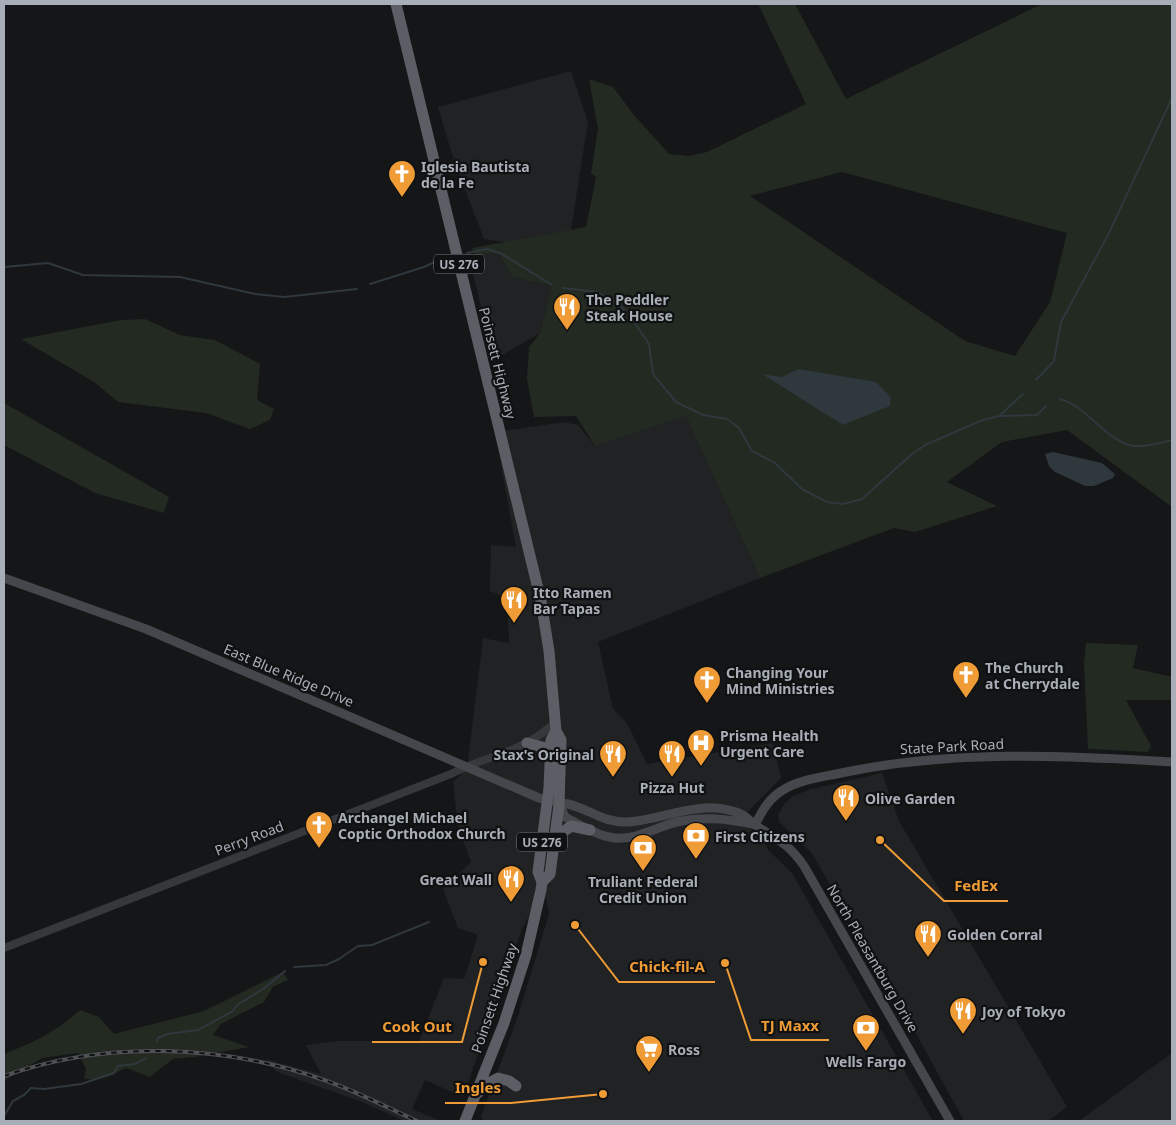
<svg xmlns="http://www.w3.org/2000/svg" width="1176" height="1125" font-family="'Noto Sans',sans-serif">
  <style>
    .built { fill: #212224 }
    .green { fill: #222a22; fill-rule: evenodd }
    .water { fill: #2e383d }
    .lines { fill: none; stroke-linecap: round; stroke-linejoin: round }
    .stream { stroke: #2e383d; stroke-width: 2 }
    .tertiary { stroke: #36383c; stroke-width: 8 }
    .secondary { stroke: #45474c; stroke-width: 9 }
    .trunk { stroke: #5b5e64; stroke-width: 11 }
    .rail-casing { stroke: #4e5055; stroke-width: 4 }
    .rail { stroke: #101112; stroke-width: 2; stroke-dasharray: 5.5; stroke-linecap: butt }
    .labels { text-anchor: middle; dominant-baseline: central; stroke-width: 4.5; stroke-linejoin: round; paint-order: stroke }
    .shield { fill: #101112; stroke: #7a7f86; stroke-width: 1 }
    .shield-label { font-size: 12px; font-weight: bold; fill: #a8aeb7 }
    .poi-label { font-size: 14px; font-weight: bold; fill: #a8aeb7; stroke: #101112; text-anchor: start }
    .street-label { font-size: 14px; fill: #a8aeb7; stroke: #101112 }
    .leader { fill: none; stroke: #ef9b36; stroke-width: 2 }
    .callout-dot { fill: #ef9b36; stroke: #101112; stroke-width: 2 }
    .callout-label { font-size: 15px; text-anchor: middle; font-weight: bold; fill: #ef9b36; stroke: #101112; stroke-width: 4.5; stroke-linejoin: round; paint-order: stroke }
  </style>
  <rect width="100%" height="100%" fill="#151617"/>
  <!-- built -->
  <path class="built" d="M571,71L588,122L571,230L509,243L484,239L454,161L438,107Z
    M498,252L512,277L551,286L540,333L494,360L470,262L476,257Z
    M686,415L760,578L598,642L613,709L627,723L647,764L773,743L781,778L739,820L763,837L768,850L792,873L933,1121H483L481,1116L517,1019L549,914L544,888L522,929L463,1097L425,1080L412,1109L441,1121H404L360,1101L277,1072L265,1059L321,1074L306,1045L338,1041H419L444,978L464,979L478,935L458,928L443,889L471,862L458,827L453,782L467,769L483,638L509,643L507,598L490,591L491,545L516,547L495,432L565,422L578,425L595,446Z
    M882,773L899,821L1067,1107L1048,1121H964L897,999L811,852L779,822L778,815L784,804L793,796L811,789Z
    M1172,1053V1121H1079Z"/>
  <!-- green -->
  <path class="green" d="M758,4H795L846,99L1042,4H1172V507L1067,430L1002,442L947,482L997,506L915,532L894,528L760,578L686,416L595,446L576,416L534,417L527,379L529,347L540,333L551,286L512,277L498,252L476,257L472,248L586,227L596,177L591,173L598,129L589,79L613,87L634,115L669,154L689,156L707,152L806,104ZM842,172L1067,233L1050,302L1015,356L965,341L750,196Z
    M145,319L180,335L215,340L260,364L257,400L274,409L270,420L250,429L206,413L118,402L94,382L21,339L121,320Z
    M4,403L169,497L164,513L95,493L4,445Z
    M1086,643L1138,645L1133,668L1172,677V700H1126L1151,746L1148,752L1088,749L1084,664Z
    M283,972L288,980L273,987L264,1002L221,1024L213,1035L249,1047L195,1057L173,1059L150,1077L126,1068C111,1075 102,1083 84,1078L86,1069L78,1053L42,1058L4,1081V1054C34,1042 56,1032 80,1010L99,1017L114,1034L204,1011Z"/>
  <!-- water -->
  <path class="water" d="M798,369L876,382L891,397L890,406L843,425L762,374L782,377Z
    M1053,452L1102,463L1115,474L1113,478L1094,486H1085L1055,472L1049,466L1045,454Z"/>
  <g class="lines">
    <!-- stream -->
    <path class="stream" d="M467,253L487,249L502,254L552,285
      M4,267L48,263L83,275L180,277L255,294L284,297L357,289
      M370,284L424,267L443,258
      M563,288L597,292L618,304L630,316L649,344L653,374L676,402L703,415L727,419L739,428L752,451L775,463L802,489L827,502L843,504L862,499L912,454L927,444L983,420L999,416L1023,394
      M1036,380L1054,361L1061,322L1108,235L1172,98
      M1060,399C1087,406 1108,443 1134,446C1147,447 1160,443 1172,440
      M1000,416L1037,415L1046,406
      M294,967L326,965L339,959L358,946L372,945L429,922
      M157,1041L158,1038L167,1034L198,1030L233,1011L237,1005L266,987L285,971
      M4,1116L13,1101L24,1095L31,1088L44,1089L81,1084L114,1073L118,1066L135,1064L146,1058"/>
    <!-- tertiary -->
    <path class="tertiary" d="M4,948L451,774C475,761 502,756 526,743C537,738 546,730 555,723"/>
    <!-- secondary -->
    <path class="secondary" d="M4,578L146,629L539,798C549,801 558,802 568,804C589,809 604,823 627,822C666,820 704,796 743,815C748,818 751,822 755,825C778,840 788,843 804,866L950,1121
      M560,805L565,817C581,825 597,836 615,838C637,840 656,827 677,822C703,816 728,819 753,824
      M755,825C762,811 769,798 783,790C798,780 823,777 841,773C950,750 1062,755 1172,762"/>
    <!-- trunk -->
    <path class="trunk" d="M396,4L541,601L549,651L556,731L551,740L549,788L538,872L542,882L541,890L526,955L504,1023L465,1121
      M527,743L546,748L551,755
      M558,845L563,832L571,826L590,830
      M542,882L550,874L559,805L561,740L556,731
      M478,1093L485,1085L498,1078L509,1081L516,1086"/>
    <defs>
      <path id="rail" d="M4,1076C105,1040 223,1044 324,1080C356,1091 386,1107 417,1121"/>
    </defs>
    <!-- rail casing -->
    <use href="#rail" class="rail-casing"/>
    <!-- rail -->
    <use href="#rail" class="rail"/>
  </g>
  <!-- icons -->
  <defs>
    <symbol id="church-pin" viewBox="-11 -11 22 30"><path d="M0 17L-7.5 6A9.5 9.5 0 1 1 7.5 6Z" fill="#ef9b36" stroke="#101112"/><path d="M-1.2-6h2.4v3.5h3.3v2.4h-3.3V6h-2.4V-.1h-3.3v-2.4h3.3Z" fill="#fff"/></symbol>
    <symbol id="restaurant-pin" viewBox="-11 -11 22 30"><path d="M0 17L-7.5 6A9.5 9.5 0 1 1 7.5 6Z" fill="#ef9b36" stroke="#101112"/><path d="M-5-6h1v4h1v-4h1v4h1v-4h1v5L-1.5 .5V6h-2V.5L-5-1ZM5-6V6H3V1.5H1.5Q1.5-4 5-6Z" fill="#fff"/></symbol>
    <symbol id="hospital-pin" viewBox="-11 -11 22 30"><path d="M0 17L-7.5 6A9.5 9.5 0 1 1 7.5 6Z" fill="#ef9b36" stroke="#101112"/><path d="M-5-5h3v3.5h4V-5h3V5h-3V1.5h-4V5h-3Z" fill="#fff"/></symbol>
    <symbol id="bank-pin" viewBox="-11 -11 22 30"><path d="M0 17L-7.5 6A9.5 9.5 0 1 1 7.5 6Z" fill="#ef9b36" stroke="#101112"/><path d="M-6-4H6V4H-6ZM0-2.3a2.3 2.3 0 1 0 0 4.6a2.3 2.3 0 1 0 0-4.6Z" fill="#fff"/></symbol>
    <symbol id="supermarket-pin" viewBox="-11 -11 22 30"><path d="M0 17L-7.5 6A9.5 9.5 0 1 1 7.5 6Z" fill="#ef9b36" stroke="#101112"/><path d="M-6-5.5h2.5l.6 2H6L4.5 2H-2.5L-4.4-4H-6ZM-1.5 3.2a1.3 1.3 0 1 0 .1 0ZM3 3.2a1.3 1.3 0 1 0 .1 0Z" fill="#fff"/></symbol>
  </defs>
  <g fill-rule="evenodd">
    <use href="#church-pin" x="386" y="158" width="32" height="43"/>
    <use href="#restaurant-pin" x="551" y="291" width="32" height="43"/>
    <use href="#restaurant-pin" x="498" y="584" width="32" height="43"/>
    <use href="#church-pin" x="950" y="659" width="32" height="43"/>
    <use href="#church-pin" x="691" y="664" width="32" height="43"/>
    <use href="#hospital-pin" x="685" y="727" width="32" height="43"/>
    <use href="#restaurant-pin" x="597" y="738" width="32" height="43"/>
    <use href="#restaurant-pin" x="656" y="738" width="32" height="43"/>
    <use href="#restaurant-pin" x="830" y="782" width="32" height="43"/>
    <use href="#church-pin" x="303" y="809" width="32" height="43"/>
    <use href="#bank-pin" x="680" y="820" width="32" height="43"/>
    <use href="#bank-pin" x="627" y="832" width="32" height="43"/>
    <use href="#restaurant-pin" x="495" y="863" width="32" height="43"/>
    <use href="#restaurant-pin" x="912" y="918" width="32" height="43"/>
    <use href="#restaurant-pin" x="947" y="995" width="32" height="43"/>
    <use href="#bank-pin" x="850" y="1012" width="32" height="43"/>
    <use href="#supermarket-pin" x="633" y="1033" width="32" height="43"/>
  </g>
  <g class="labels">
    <!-- shield labels -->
    <g class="shield">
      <rect x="434" y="254.5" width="50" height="19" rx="4"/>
      <rect x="517" y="832.5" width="50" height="19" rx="4"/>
    </g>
    <g class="shield-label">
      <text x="459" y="264">US 276</text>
      <text x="542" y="842">US 276</text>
    </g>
    <!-- poi labels -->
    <g class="poi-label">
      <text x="421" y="166">Iglesia Bautista<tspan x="421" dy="16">de la Fe</tspan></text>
      <text x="586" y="299">The Peddler<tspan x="586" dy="16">Steak House</tspan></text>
      <text x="533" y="592">Itto Ramen<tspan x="533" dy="16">Bar Tapas</tspan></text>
      <text x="985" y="667">The Church<tspan x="985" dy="16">at Cherrydale</tspan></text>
      <text x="726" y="672">Changing Your<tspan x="726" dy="16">Mind Ministries</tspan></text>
      <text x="720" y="735">Prisma Health<tspan x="720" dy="16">Urgent Care</tspan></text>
      <text x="594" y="754" text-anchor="end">Stax's Original</text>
      <text x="672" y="787" text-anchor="middle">Pizza Hut</text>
      <text x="865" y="798">Olive Garden</text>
      <text x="338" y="817">Archangel Michael<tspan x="338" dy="16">Coptic Orthodox Church</tspan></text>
      <text x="715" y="836">First Citizens</text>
      <text x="492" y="879" text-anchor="end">Great Wall</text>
      <text x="643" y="881" text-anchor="middle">Truliant Federal<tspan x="643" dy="16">Credit Union</tspan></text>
      <text x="947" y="934">Golden Corral</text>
      <text x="982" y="1011">Joy of Tokyo</text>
      <text x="668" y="1049">Ross</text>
      <text x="866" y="1061" text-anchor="middle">Wells Fargo</text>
    </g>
    <!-- street labels -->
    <g class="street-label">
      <text transform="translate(498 363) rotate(76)">Poinsett Highway</text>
      <text transform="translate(289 675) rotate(23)">East Blue Ridge Drive</text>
      <text transform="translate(952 746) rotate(-3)">State Park Road</text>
      <text transform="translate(249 838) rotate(-21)">Perry Road</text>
      <text transform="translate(873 958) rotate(60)">North Pleasantburg Drive</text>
      <text transform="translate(494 998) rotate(-71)">Poinsett Highway</text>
    </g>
  </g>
  <!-- callouts -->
  <path class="leader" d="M880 840L944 901H1008M575 925L619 982H715M725 963L751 1040H829M483 962L462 1042H372M603 1094L511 1103H445"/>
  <g class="callout-dot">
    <circle cx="880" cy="840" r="5"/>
    <circle cx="575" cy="925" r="5"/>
    <circle cx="725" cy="963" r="5"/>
    <circle cx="483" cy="962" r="5"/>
    <circle cx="603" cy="1094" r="5"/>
  </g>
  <g class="callout-label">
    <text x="976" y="891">FedEx</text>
    <text x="667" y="972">Chick-fil-A</text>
    <text x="790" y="1031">TJ Maxx</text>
    <text x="417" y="1032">Cook Out</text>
    <text x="478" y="1093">Ingles</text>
  </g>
  <!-- border -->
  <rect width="1176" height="1125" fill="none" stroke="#a8aeb7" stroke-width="10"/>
</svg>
